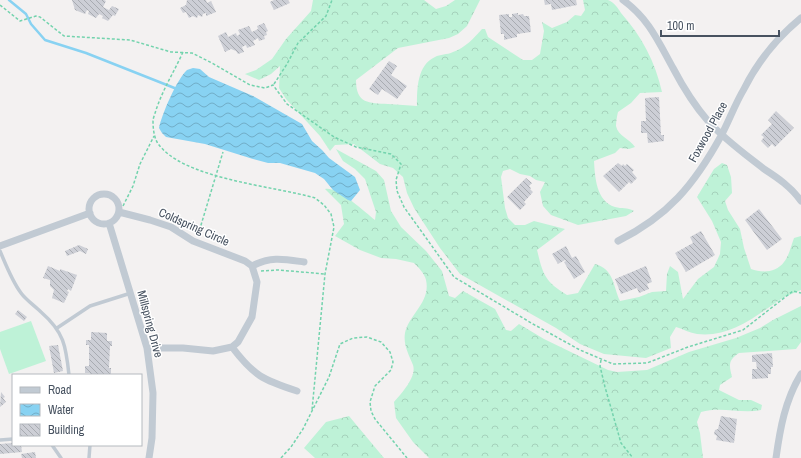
<svg xmlns="http://www.w3.org/2000/svg" width="801" height="458" font-family="'Archivo Narrow',sans-serif">
  <style>
    .green { fill: #bef2d7 }
    .forest { fill: url(#forest-crowns) }
    .water { fill: url(#water-waves) }
    .lines { fill: none; stroke-linecap: round; stroke-linejoin: round }
    .stream { stroke: #88d2f2; stroke-width: 2.5 }
    .building { fill: url(#building-back-hatch) }
    .path { stroke: #73d3ad; stroke-width: 1.5; stroke-dasharray: 3 2; stroke-linecap: butt }
    .lane { stroke: #c1cad3; stroke-width: 3.5 }
    .street { stroke: #c1cad3; stroke-width: 7 }
    .labels { text-anchor: middle; dominant-baseline: central; stroke-width: 3; stroke-linejoin: round; paint-order: stroke }
    .street-label { font-size: 12px; fill: #475260; stroke: #fff }
  </style>
  <defs>
    <pattern id="forest-crowns" width="20" height="18" patternUnits="userSpaceOnUse"><rect width="20" height="18" fill="#bef2d7"/><path d="M2 6a3 3 0 1 1 6 0M12 15a3 3 0 1 1 6 0" fill="none" stroke="#a5d1bb"/></pattern>
    <pattern id="water-waves" width="16" height="10" patternUnits="userSpaceOnUse"><rect width="16" height="10" fill="#88d2f2"/><path d="M0 5q4-4 8 0t8 0" fill="none" stroke="#71adc7"/></pattern>
    <pattern id="building-back-hatch" width="6" height="6" patternUnits="userSpaceOnUse"><rect width="6" height="6" fill="#cdcfd6"/><path d="M-1 5l2 2M0 0l6 6M5-1l2 2" fill="none" stroke="#a8abb1"/></pattern>
  </defs>
  <rect width="100%" height="100%" fill="#f3f1f1"/>
  <!-- green -->
  <path class="green" d="M31,321L46,361L9,374L0,349V332Z"/>
  <!-- forest -->
  <path class="forest" d="M313,0H424L436,9L446,6L455,0H480L467,26L458,34L449,38L398,48L356,80C356,104 369,103 388,104C398,105 408,105 417,106C417,89 417,65 435,57C440,54 447,55 453,52C465,48 474,38 482,29H485L488,37L523,60H532L540,54L544,31L542,22L552,28L567,22L575,15L581,16L585,10L583,0C590,0 601,0 608,0C614,2 618,8 621,13C642,37 655,61 662,92L640,93L631,103L618,112C617,116 616,122 616,126C618,136 630,139 635,147L629,149L620,148L615,153L594,161C595,177 596,201 615,207C622,209 627,207 634,211L626,216L578,225L551,215L543,206L540,192L545,182L536,180L530,176L520,174L510,169L503,171L501,177L505,208L508,218L515,225H525L534,221L565,229L537,250C543,274 544,281 567,295L578,293L595,264C614,269 613,286 620,301L639,297L652,292L666,291L667,274L670,266L678,272L683,299L698,279L714,267L720,254L721,242L712,221L697,197L714,169L722,163L727,165L731,177L732,193L725,201L728,210L740,229L744,248L751,269C762,273 776,273 784,262C789,256 791,246 794,238L801,236V290C795,293 787,295 781,299C756,316 730,338 697,334C690,333 683,329 676,327L670,337L671,348L646,358L604,354L580,344L556,328L460,274L440,248L414,208L407,193L403,177L393,168L380,164L354,144L335,145L330,151L320,136L286,99L279,88L280,66L271,74L259,80L245,74L256,70L272,59L286,39L311,11Z
    M336,149L376,171L384,180L391,211L401,227L426,251L442,271L449,296L455,298L463,291L495,309L506,330L511,331L519,324L544,339L608,370L617,372L647,370L689,352L736,338L760,328L773,320L801,306V342L796,349L739,353C728,360 729,365 732,377L720,385L719,390L739,400H751L762,405L761,410C741,414 721,406 701,412L697,422L700,433L703,458H429L413,442L396,418L394,402C401,394 417,377 413,365C409,355 403,345 405,333C409,314 431,302 426,280C425,274 418,267 414,263L396,259L381,258L360,250L335,236L344,224L341,205L325,189C337,186 365,212 375,220L376,212L365,179L355,169L343,161Z
    M349,416L384,458H315L304,448L326,422Z"/>
  <!-- water -->
  <path class="water" d="M193,68L200,69L209,77L253,96L302,124L312,141L322,150L329,158L355,177L360,190L351,201L348,200L333,190L324,179L315,173L280,163H268L253,159L205,144L166,137L162,133L159,128C162,114 177,79 187,70C189,69 191,69 193,68Z"/>
  <g class="lines">
    <!-- stream -->
    <path class="stream" d="M9,0L26,14L31,24L45,40L86,53L177,89"/>
  </g>
  <!-- building -->
  <path class="building" d="M72,0H104L106,1L103,7L109,10L112,6L119,9L115,16L113,15L108,21L102,18L103,16L99,14L96,18L88,14L89,11L87,10L85,14L75,10Z
    M187,0H206L207,3L211,1L216,12L206,16V13L203,14L202,17L198,15L197,18L193,16L189,18L186,12L183,13L180,8L186,5Z
    M274,0H288L290,3L274,10L270,2Z
    M544,0H576L577,5L552,10L551,4L545,5Z
    M518,13V15L523,14L524,16H529L531,32L517,34V37L504,40V34H501L499,15L509,14V17H512V14Z
    M264,23L268,31L266,32L267,35L264,36L265,39L259,41L258,38L253,41L255,45L247,48L246,45L242,47L244,52L238,54L236,51L231,49L225,52L218,36L226,32L228,37L236,33L237,36L240,34L238,30L249,26L252,32L258,29L257,26Z
    M389,61L397,66L391,75L407,86L397,99L382,89L378,95L369,89Z
    M659,97L661,135H664V141L648,143L647,133H641V121H646L645,98Z
    M776,111L794,128L775,147L772,144L768,148L761,141L764,137L761,135L772,124L768,120Z
    M618,163L622,166L623,164L625,166L627,164L634,170L632,172L637,178L631,184L629,182L619,192L603,176Z
    M526,178L532,183L529,186L531,188L530,189L533,192L524,202L526,204L520,210L507,197Z
    M759,209L782,239L767,250L745,220Z
    M701,231L715,255L686,272L675,253L693,243L690,237Z
    M79,245L88,249L86,254L80,251L67,256L65,251Z
    M566,246L572,258L576,256L585,272L574,279L564,262L566,261L565,260L558,264L552,254Z
    M48,266L60,271V269L77,275L71,291L68,289L67,291L69,292L64,303L52,298L54,290L50,286V280L43,278Z
    M646,266L652,282L647,284L649,289L639,293L637,288L621,294L615,279Z
    M18,310L27,317L24,321L15,314Z
    M91,332L107,333V341H112V346H110L109,368H111V374L90,375V373H85V366H89V345H86V340H91Z
    M58,345L63,371L54,373L49,346Z
    M772,353L773,367H771V374H768V378L752,379V369H757L756,362H752V355Z
    M1,392L5,397L3,398L6,402L0,407Z
    M721,416L737,419L734,443L716,440L717,436L714,434L715,430L718,429Z
    M13,443V445H21L22,452L0,454V444Z
    M35,452L36,458H22L21,454Z"/>
  <g class="lines">
    <!-- path -->
    <path class="path" d="M0,5L20,21L36,16L40,17L64,36L130,40L171,52L192,53L212,63L250,85L265,88L273,85L287,104L334,137L356,147L391,154L401,164L396,180L397,191L404,207L454,277L533,324L580,350L613,364L647,363L688,347L743,330L793,291L801,293
      M183,52C174,72 163,89 156,110C155,114 153,118 153,121C153,129 154,136 157,142C180,179 275,186 315,198L324,205L331,214L334,227L325,274L312,410
      M274,84L287,64L298,43L326,16L332,0
      M123,206L133,186L140,164L154,136
      M198,235L223,152
      M261,271L278,270L325,274
      M601,360L600,366L605,387L621,443L633,458
      M281,458L291,447L303,429L329,377L340,344L353,338L367,337L381,342L390,352L393,362L391,370L375,386L370,402L371,411L375,419L407,458"/>
    <!-- lane -->
    <path class="lane" d="M0,251C6,265 12,281 21,293C26,300 35,306 41,312C64,332 66,346 69,375
      M57,328L90,306L131,293
      M0,440L13,439
      M52,445L61,458
      M89,458L90,445"/>
    <!-- street -->
    <path class="street" d="M623,0C649,19 658,41 673,68C683,87 694,105 708,121C725,140 745,154 764,169C778,178 791,187 801,201
      M89 209a15 15 0 1 1 30 0a15 15 0 1 1-30 0Z
      M119,212L150,220L171,227L193,241L245,261L252,266L257,282L252,317L238,342L232,347L213,351L183,348H147
      M109,223L147,348L153,393L152,438L149,458
      M618,241C668,216 694,185 721,136C729,121 735,104 744,89C757,63 778,37 801,18
      M0,246L90,213
      M252,266C271,256 284,259 304,262
      M232,347C254,376 263,380 297,391
      M776,458C780,429 785,400 801,374"/>
  </g>
  <g class="labels">
    <!-- street labels -->
    <g class="street-label">
      <text transform="translate(708 132) rotate(-61)">Foxwood Place</text>
      <text transform="translate(194 227) rotate(24)">Coldspring Circle</text>
      <text transform="translate(150 324) rotate(75)">Millspring Drive</text>
    </g>
  </g>
  <!-- legend -->
  <rect x="12" y="374" width="130" height="72" fill="#ffffff" stroke="#b5babf"/>
  <rect x="20" y="387" width="20" height="6" fill="#c1cad3" stroke="#b5babf"/>
  <text x="48" y="394" font-size="12" fill="#475260">Road</text>
  <rect x="20" y="404" width="20" height="12" fill="url(#water-waves)" stroke="#b5babf"/>
  <text x="48" y="414" font-size="12" fill="#475260">Water</text>
  <rect x="20" y="424" width="20" height="12" fill="url(#building-back-hatch)" stroke="#b5babf"/>
  <text x="48" y="434" font-size="12" fill="#475260">Building</text>
  <!-- scale -->
  <path d="M661 30v6h118v-6" fill="none" stroke="#475260" stroke-width="2"/>
  <text x="667" y="30" font-size="12" fill="#475260" stroke="#ffffff" stroke-width="3" paint-order="stroke">100 m</text>
</svg>
